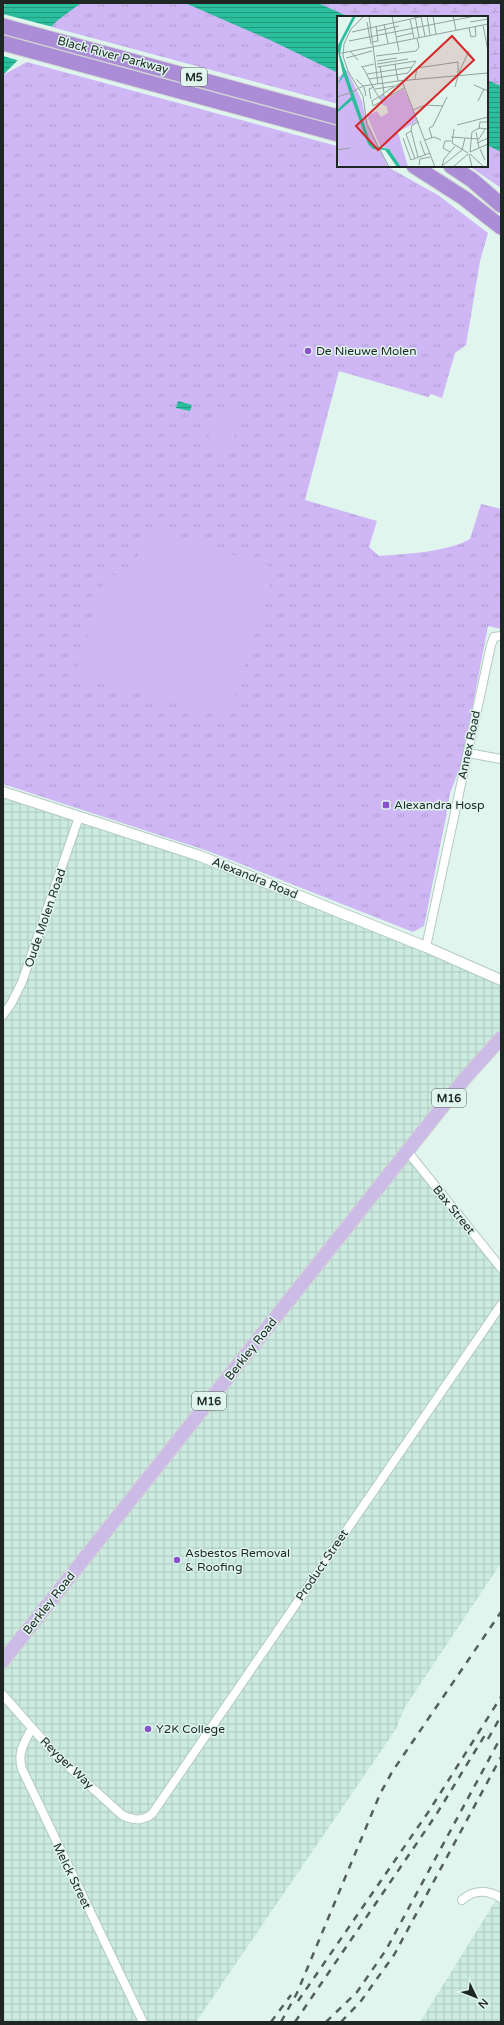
<svg xmlns="http://www.w3.org/2000/svg" width="504" height="2025" font-family="'Varela Round',sans-serif">
  <style>
    .industrial { fill: url(#industrial-grid) }
    .grass { fill: url(#grass-tufts) }
    .wetland { fill: url(#wetland-marsh) }
    .garden { fill: #ceb7f4 }
    .water { fill: url(#water-rules) }
    .pier { fill: #dff5ee }
    .lines { fill: none; stroke-linecap: round; stroke-linejoin: round }
    .minor-casing { stroke: #b4cac2; stroke-width: 10 }
    .tertiary-casing { stroke: #b4cac2; stroke-width: 12 }
    .primary-casing { stroke: #d2d4d3; stroke-width: 15 }
    .motorway-casing { stroke: #d2d4d3; stroke-width: 17 }
    .minor { stroke: #fff; stroke-width: 8 }
    .tertiary { stroke: #fff; stroke-width: 10 }
    .primary { stroke: #ccbbe6; stroke-width: 13 }
    .motorway { stroke: #aa8dd6; stroke-width: 15 }
    .rail { stroke: #545f5b; stroke-width: 2.5; stroke-dasharray: 7 7; stroke-linecap: butt }
    .poi-dot { fill: #8952ca; stroke: #dff5ee; stroke-width: 1.5 }
    .labels { text-anchor: middle; dominant-baseline: central; stroke-width: 3; stroke-linejoin: round; paint-order: stroke }
    .shield { fill: #dff5ee; stroke: #596561; stroke-width: 1 }
    .shield-label { font-size: 11px; font-weight: bold; fill: #1f2724 }
    .street-label { font-size: 12px; fill: #1f2724; stroke: #dff5ee }
    .poi-label { font-size: 12px; fill: #1f2724; stroke: #dff5ee; text-anchor: start }
    .inset-road { fill: none; stroke: #92a39d; stroke-width: 1 }
    .view { fill: #d62828; fill-opacity: 0.15; stroke: #d62828; stroke-width: 2 }
    .inset-edge { fill: none; stroke: #1f2724; stroke-width: 2 }
  </style>
  <defs>
    <pattern id="industrial-grid" width="8" height="8" patternUnits="userSpaceOnUse"><rect width="8" height="8" fill="#ccebe0"/><path d="M0 4h8M4 0v8" fill="none" stroke="#afcac0"/></pattern>
    <pattern id="grass-tufts" width="24" height="20" patternUnits="userSpaceOnUse"><rect width="24" height="20" fill="#ceb7f4"/><path d="M3 7l-1-3M5 7V3M7 7l1-3M15 17l-1-3M17 17v-4M19 17l1-3" fill="none" stroke="#b09dd1"/></pattern>
    <pattern id="wetland-marsh" width="20" height="14" patternUnits="userSpaceOnUse"><rect width="20" height="14" fill="#ceb7f4"/><path d="M1 5h8M5 5V1M11 12h8M15 12V8" fill="none" stroke="#b09dd1"/></pattern>
    <pattern id="water-rules" width="6" height="5" patternUnits="userSpaceOnUse"><rect width="6" height="5" fill="#2abe9c"/><path d="M0 2.5h6" fill="none" stroke="#239a7f"/></pattern>
  </defs>
  <rect width="100%" height="100%" fill="#dff5ee"/>
  <!-- industrial -->
  <path class="industrial" d="M3,792L200,856L501,980V1038L408,1152L501,1268V1563L405,1707L396,1729L196,2022H3Z
    M501,1892V2022H420Z"/>
  <!-- grass -->
  <path class="grass" d="M3,3H501V188L469,166H487V17H338V104L3,14Z
    M27,62L337,146L338,166H386L438,195L488,233L480,261L466,345L455,353L442,398L431,394L428,397L339,371L305,500L377,521L369,547L379,556C405,554 448,552 470,539L481,504L501,509V629L488,626L462,762L450,793L446,817L424,926L413,932L208,851L3,784V75Z"/>
  <!-- wetland -->
  <path class="wetland" d="M318,3H501V86L487,80V17H349Z"/>
  <!-- garden -->
  <path class="garden" d="M217,407L241,414L230,450L206,443Z
    M146,528L275,568L228,719L76,673L107,573L130,580Z"/>
  <!-- water -->
  <path class="water" d="M7,3H81L58,20L3,75V7Z
    M185,3H318L349,17H338V73L270,40Z
    M487,80L501,86V152L487,145Z
    M178,401L192,405L190,411L176,408Z"/>
  <!-- pier -->
  <path class="pier" d="M3,14L53,27L20,61L3,56Z"/>
  <g class="lines">
    <defs>
      <path id="minor" d="M468,753L501,759
        M426,947L491,645L494,637L501,636
        M3,1015L11,1004L22,982L79,817
        M408,1152L501,1268
        M3,1695L56,1755L122,1815C133,1820 141,1822 152,1814L501,1305
        M32,1728C24,1743 17,1753 22,1769L143,2022
        M462,1900C474,1889 488,1890 501,1898"/>
      <path id="tertiary" d="M3,792L200,856L426,947L501,980"/>
      <path id="primary" d="M3,1661L466,1077L501,1038"/>
      <path id="motorway" d="M3,26L338,117
        M3,43L338,134
        M414,166L464,198L501,227
        M451,166L472,180L501,205"/>
    </defs>
    <!-- minor casing -->
    <use href="#minor" class="minor-casing"/>
    <!-- tertiary casing -->
    <use href="#tertiary" class="tertiary-casing"/>
    <!-- primary casing -->
    <use href="#primary" class="primary-casing"/>
    <!-- motorway casing -->
    <use href="#motorway" class="motorway-casing"/>
    <!-- minor -->
    <use href="#minor" class="minor"/>
    <!-- tertiary -->
    <use href="#tertiary" class="tertiary"/>
    <!-- primary -->
    <use href="#primary" class="primary"/>
    <!-- motorway -->
    <use href="#motorway" class="motorway"/>
    <!-- rail -->
    <path class="rail" d="M488,1739L501,1716
      M298,2001L429,1811L501,1697
      M271,2022L291,1995
      M281,2022L297,1993L380,1794L392,1772L501,1612
      M295,2022L436,1815L488,1730
      M326,2022L357,1992L386,1950L501,1737
      M341,2022L361,2001L394,1955L501,1757"/>
  </g>
  <!-- markers -->
  <g class="poi-dot">
    <circle cx="308" cy="351" r="4"/>
    <rect x="382" y="801" width="8" height="8" rx="2"/>
    <circle cx="177" cy="1560" r="4"/>
    <circle cx="148" cy="1729" r="4"/>
  </g>
  <g class="labels">
    <!-- shield labels -->
    <g class="shield">
      <rect x="181" y="68" width="26" height="18" rx="3"/>
      <rect x="432" y="1089" width="34" height="18" rx="3"/>
      <rect x="192" y="1392" width="34" height="18" rx="3"/>
    </g>
    <g class="shield-label">
      <text x="194" y="77">M5</text>
      <text x="449" y="1098">M16</text>
      <text x="209" y="1401">M16</text>
    </g>
    <!-- street labels -->
    <g class="street-label">
      <text transform="translate(113 55) rotate(15)">Black River Parkway</text>
      <text transform="translate(469 745) rotate(-78)">Annex Road</text>
      <text transform="translate(255 878) rotate(22)">Alexandra Road</text>
      <text transform="translate(45 918) rotate(-71)">Oude Molen Road</text>
      <text transform="translate(454 1210) rotate(51)">Bax Street</text>
      <text transform="translate(251 1349) rotate(-52)">Berkley Road</text>
      <text transform="translate(322 1565) rotate(-56)">Product Street</text>
      <text transform="translate(49 1603) rotate(-52)">Berkley Road</text>
      <text transform="translate(67 1763) rotate(44)">Reyger Way</text>
      <text transform="translate(72 1876) rotate(64)">Melck Street</text>
    </g>
    <!-- poi labels -->
    <g class="poi-label">
      <text x="316" y="351">De Nieuwe Molen</text>
      <text x="394" y="805">Alexandra Hosp</text>
      <text x="185" y="1553">Asbestos Removal<tspan x="185" dy="14">&amp; Roofing</tspan></text>
      <text x="156" y="1729">Y2K College</text>
    </g>
  </g>
  <!-- overview -->
  <g transform="translate(337 16)">
    <rect width="151" height="151" fill="#dff5ee"/>
    <path d="M10,54L25,85L28,100L51,151H3L0,143V62ZM67,73L81,105L61,116L71,151H64L52,133L43,130L30,100L40,95L44,101L51,97L50,91L43,87L45,85L42,81L46,78L49,83Z" fill="#ceb7f4"/>
    <path d="M15,84L31,129L42,135L41,138L26,133L19,124L21,117L15,107L0,102L1,96Z" fill="#ceb7f4"/>
    <path d="M57.5 98a5.5 5.5 0 1 1 11 0a5.5 5.5 0 1 1-11 0Z" fill="#ceb7f4"/>
    <path d="M16,0H19L5,27L3,38L33,125L37,130L52,133L64,151H60L48,134L36,133L31,128L15,84L0,97L1,93L14,81L7,60L0,69L6,58L0,31Z" fill="#2abe9c"/>
    <path class="inset-road" d="M27,0L14,13L7,28L6,40L11,55L26,80L30,109L52,151M32,0L41,68M55,0L62,35M78,0L82,21M90,0L93,19M96,0L99,18M116,0L119,14M84,1L88,20M73,3L77,22M30,6L34,28M133,6L151,3M47,8L51,27M146,9L151,35M132,12L134,21L139,20L138,10M40,15L62,10M15,16L87,0M59,21L76,17M12,25L138,0M35,26L41,25L39,10M13,35L21,44M0,38L151,8M39,40L79,35L82,31L80,22M9,42L35,35M40,45L60,42M40,48L71,43M58,48L61,65M24,50L27,53L38,75L42,81L45,85L36,90L35,85L38,83L42,81L46,78L53,73L64,67M43,50L47,77M25,51L37,48M40,51L79,45M122,56L132,35M71,57L79,45M30,58L75,51M19,63L27,71L29,80M32,63L71,57M78,63L80,52L121,46V60L118,71M65,65L98,151M137,69L151,75M38,73L57,70M17,75L26,70L61,65L151,57M46,78L49,82L67,72M0,81L18,75M34,83L32,73L37,71M141,85L147,73M76,94L88,89L106,90M120,109L151,101M117,113L115,127L131,137M142,113L143,106H151M74,115L69,118L78,143M135,116L142,112L151,113M139,116L142,132M114,121L142,123L148,113M66,122L74,144L93,137M95,122L92,112L96,110L110,81M88,124L97,121L104,124M83,125L88,139M140,127L151,122M143,133L148,144M0,134L13,132M113,136L106,132L108,125H114M133,136L135,116M133,136L151,128M132,138L135,151M133,138L147,151M81,141L74,114L75,109L82,106M82,149L83,143L93,141M105,150L125,134L128,122M105,150L107,143L118,130M116,151L131,138"/>
    <path class="view" d="M115,20L137,44L41,134L19,110Z"/>
    <rect width="151" height="151" class="inset-edge"/>
  </g>
  <!-- border -->
  <rect width="504" height="2025" fill="none" stroke="#1f2724" stroke-width="8"/>
  <!-- north arrow -->
  <g transform="translate(476 1997) rotate(133)" stroke="#dff5ee" stroke-width="3" paint-order="stroke">
  <path d="M0-3L7 15L0 10L-7 15Z" fill="#1f2724"/>
  <text y="-6" font-size="11" font-weight="bold" text-anchor="middle" fill="#1f2724">N</text>
  </g>
</svg>
